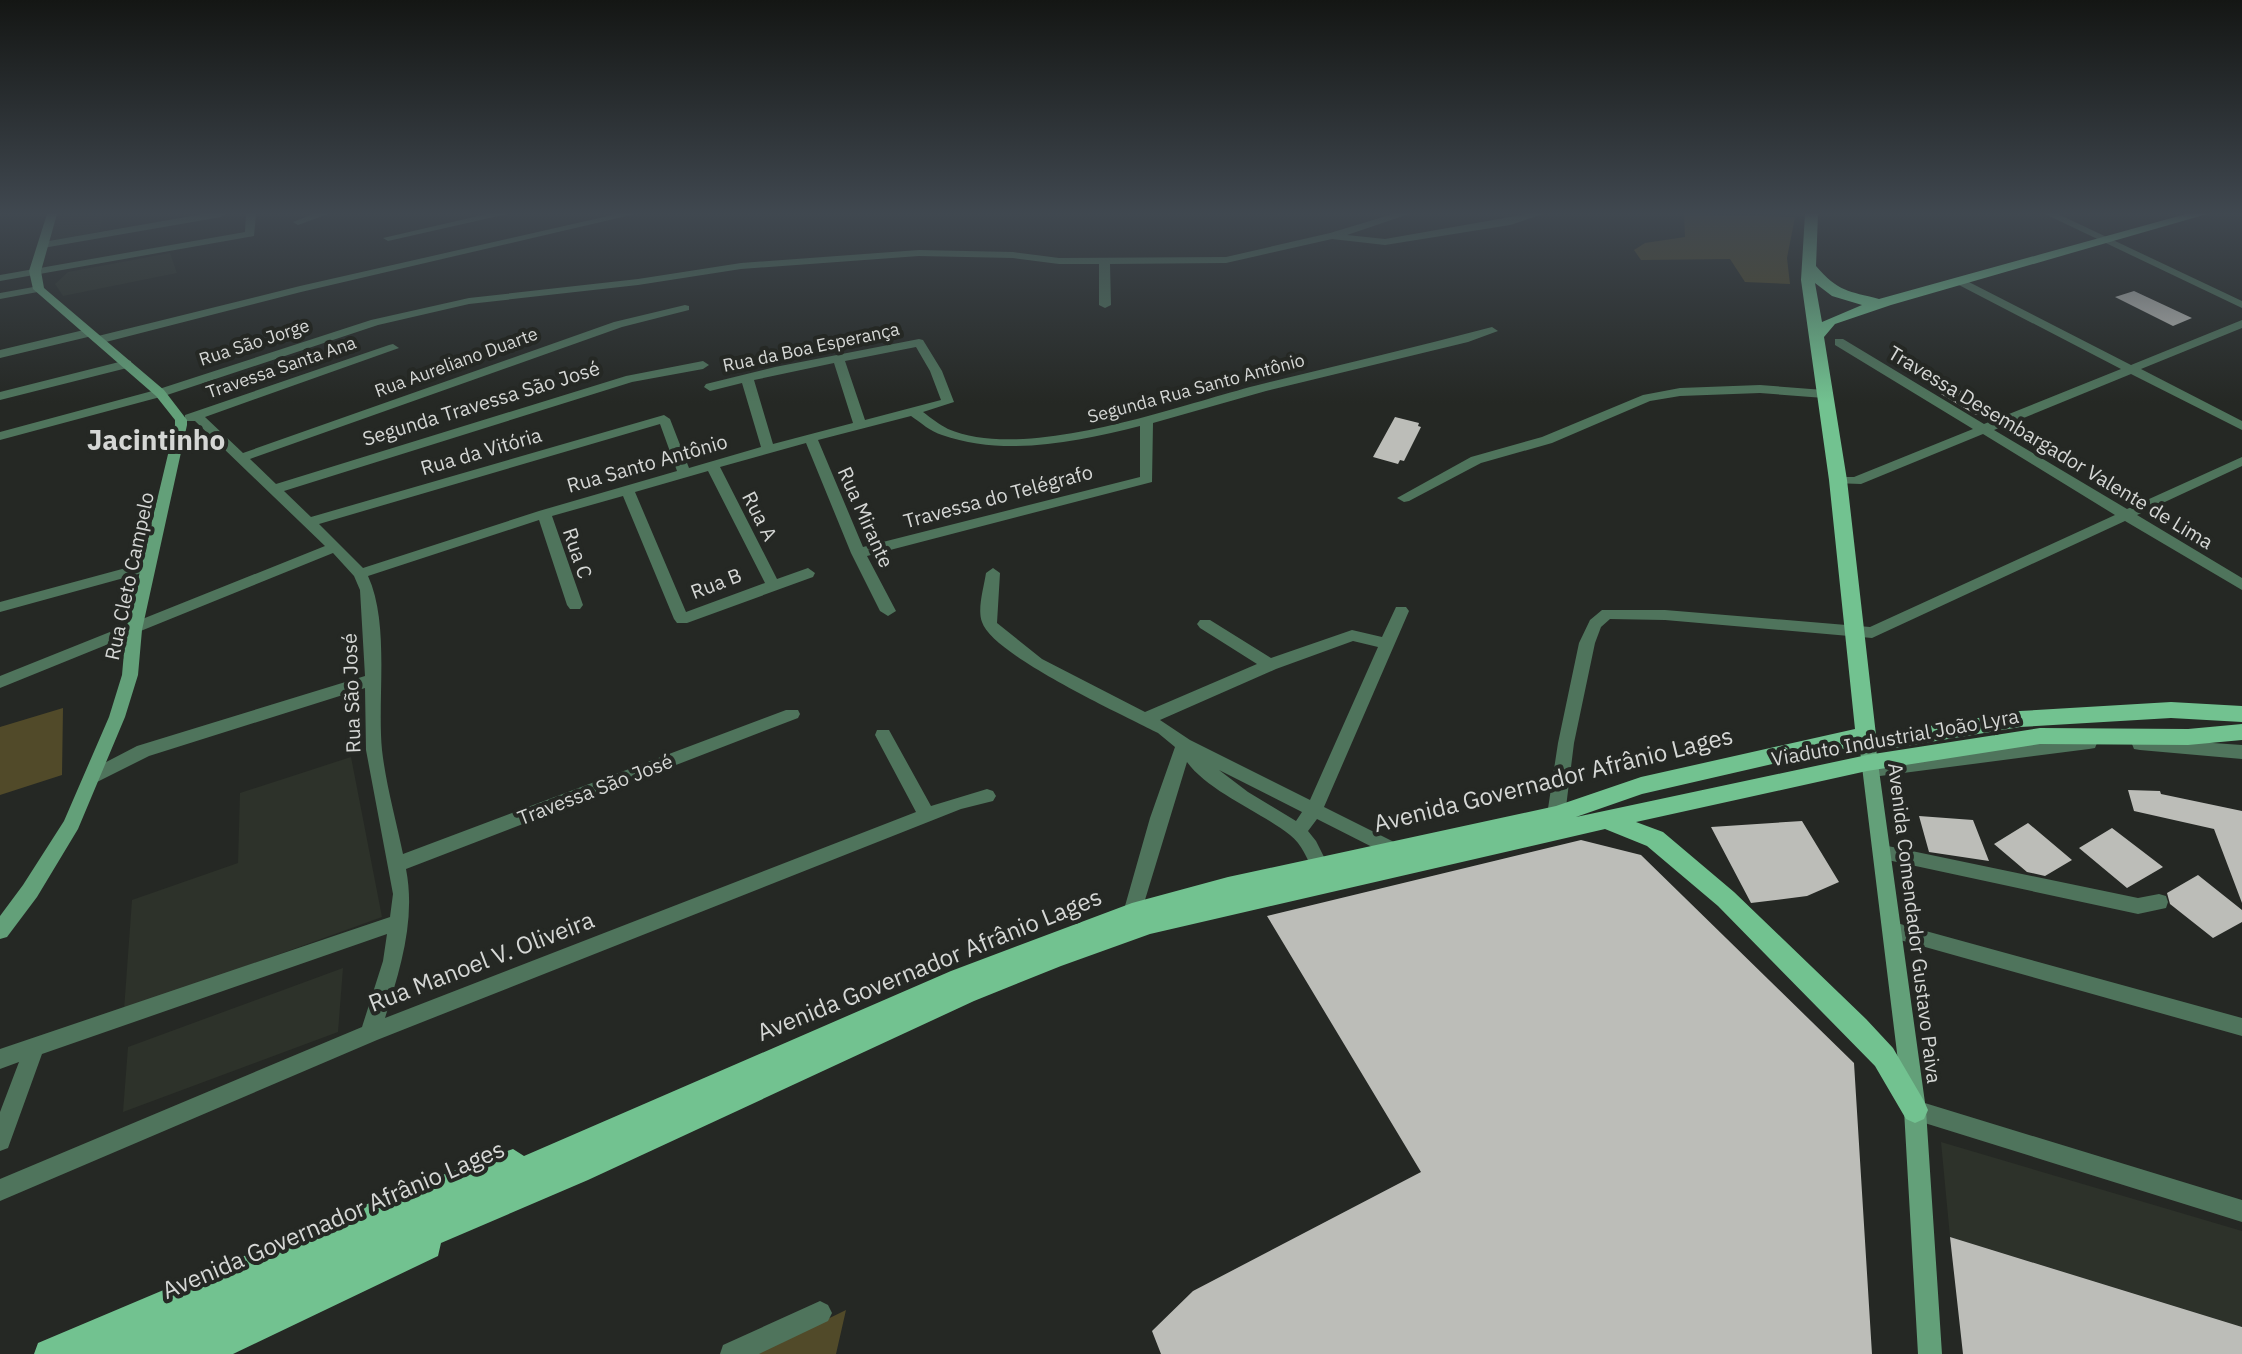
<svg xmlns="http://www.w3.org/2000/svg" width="2242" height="1354" font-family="'IBM Plex Sans',sans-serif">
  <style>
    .built { fill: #2d322a }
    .green { fill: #514a29 }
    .building { fill: #bcbdb8 }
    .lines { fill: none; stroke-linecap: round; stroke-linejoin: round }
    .minor { fill: #4f745c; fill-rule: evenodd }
    .tertiary { fill: #4f745c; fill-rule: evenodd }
    .secondary { fill: #63a079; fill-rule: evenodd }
    .primary { fill: #72c290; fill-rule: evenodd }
    .labels { text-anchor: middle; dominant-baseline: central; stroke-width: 8; stroke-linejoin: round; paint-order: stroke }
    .far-street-label { font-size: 18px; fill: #d5d7d5; stroke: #252824 }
    .street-label { font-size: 20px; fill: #d5d7d5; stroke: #252824 }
    .near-street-label { font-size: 24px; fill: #d5d7d5; stroke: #252824 }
    .district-label { font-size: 28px; font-weight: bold; fill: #d5d7d5; stroke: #252824 }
  </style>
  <rect width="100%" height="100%" fill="#252824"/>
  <!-- built -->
  <path class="built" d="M58,214H104L99,232L48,241Z
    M170,253L177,273L63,296L55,284L68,272Z
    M351,757L382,917L124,1010L132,900L238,863L240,793Z
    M343,968L338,1032L123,1112L128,1047Z
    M1941,1142L2242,1231V1327L1950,1237Z"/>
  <!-- green -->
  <path class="green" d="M1684,214L1795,217L1787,258L1790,284L1745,282L1730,259L1641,260L1634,250L1645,243L1685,237Z
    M63,708L62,775L0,795V727Z
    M846,1310L836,1354H756Z"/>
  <!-- building -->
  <path class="building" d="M2134,291L2192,318L2173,326L2115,297Z
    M1957,388L1991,409L1976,415L1941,394Z
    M1395,417L1419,423L1418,426L1421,427L1404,461L1400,460L1398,464L1373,457Z
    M2128,790L2160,791L2161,794L2242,811V903L2214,829L2134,811Z
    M1919,816L1973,820L1989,861L1929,852Z
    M1802,821L1839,882L1807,896L1751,903L1711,827Z
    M2028,823L2072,860L2045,876L2027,872L1994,844Z
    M2112,828L2163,867L2127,888L2079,848Z
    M1581,840L1641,855L1854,1063L1872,1354H1161L1152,1331L1193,1291L1421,1172L1267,916Z
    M2198,875L2242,910V922L2213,938L2170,904L2167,893Z
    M1950,1237L2242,1327V1354H1963Z"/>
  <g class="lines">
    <!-- minor -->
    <path class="minor" d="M203,214H226L221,217L43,248L38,245L43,242Z
      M246,214H256L254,236L0,281V275L245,232Z
      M313,214H328L298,225L293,222Z
      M487,214H507L388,241L383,238Z
      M617,214H635L301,292L98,344L92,340L94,337L300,286Z
      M1393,214H1409L1347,235L1385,239L1527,214H1543L1510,225L1385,245L1332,239L1226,263L1110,264L1111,305L1105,308L1099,305V264H1059L1013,258L919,256L741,269L638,285L469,304L378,325L164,396L0,440V432L156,390L371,320L469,298L638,279L741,263L919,250L1013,252L1059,258L1226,257L1330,233Z
      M2045,214H2058L2242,301V308Z
      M1957,280H1965L2131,365L2242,320V328L2141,369L2242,421V430L2131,374L1994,430L2127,509L2242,457V466L2137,515L2242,578V590L2125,521L1872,638L1665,620L1610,619L1601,627L1595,643L1574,743L1565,815L1562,820L1556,822L1550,820L1547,815L1558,743L1579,643L1590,620L1602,610H1665L1870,627L2115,515L1983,434L1861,484L1833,483V477H1854L1973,429L1835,345V339H1843L1984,424L2121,369L1957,284Z
      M39,286L45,289L43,291L0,299V293Z
      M685,305L689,306V310L622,327L250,459L276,484L626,376L703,361L709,365L703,369L632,382L284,491L311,517L664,415L670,419L689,468L761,447L742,383L710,391L704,387L706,384L775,367L919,339L923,340L942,371L954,402L923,412C931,418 940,425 948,429C1028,463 1181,404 1262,384C1339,365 1416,347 1492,327L1498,331L1468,342L1266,391L1153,423L1152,482L867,556L896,611L888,616L880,611L851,553L806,443L720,467L777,579L808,568L815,573L813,577L687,623H677L674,619L623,496L552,516L583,605L580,609H570L567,605L539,520L368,576C390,624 377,698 382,750C386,785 396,820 403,854L786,710H798L800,714L798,718L406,869C416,920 400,969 385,1018L916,812L875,735L877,730H889L931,806L987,789L993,791L996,796L993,801L961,809L377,1040L0,1201V1179L362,1027L383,961L387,934L42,1054L8,1148L0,1151V1112L19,1062L0,1069V1049L390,917L393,894L366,750L365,688L149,756L93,784L87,782L84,777L87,772L137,746L365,676L360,590L354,576L333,553L0,688V676L325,546L195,421H185V415L389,345L393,344L399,348L205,417L243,453L614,322ZM916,347L930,371L941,400L865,420L845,361ZM834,363L853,423L773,444L754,380ZM911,416C920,422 931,432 942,435C1005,457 1077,442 1140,426V477L863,547L818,440ZM660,424L677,471L539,511L363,568L319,524ZM708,471L765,583L686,612L635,492Z
      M88,329L94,333L92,336L0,358V350Z
      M127,360L131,361V367L0,400V392Z
      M1760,385L1824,390L1830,394L1824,398L1760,393L1680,396L1650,401L1552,443L1481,463L1409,501L1404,502L1397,498L1471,457L1542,437L1643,395L1680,388Z
      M148,562L155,567L153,570L0,612V602Z
      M993,568L1000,573L997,623L1042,659L1145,712L1257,664L1200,628L1197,624L1200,620H1210L1271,658L1352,630L1382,637L1396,607H1406L1409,611L1324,807L1402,846L1405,851L1402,856L1396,858L1390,856L1317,819L1308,831L1316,841L1329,867L1326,872L1320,875L1314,872C1307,859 1302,844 1290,835C1261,812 1209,792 1187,762L1141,913L1139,919L1132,921L1125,919L1123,913L1150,818L1175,747L1158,733C1125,716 992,655 982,622C977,609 984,587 986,573ZM1353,641L1378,647L1310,800L1190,740L1160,720L1276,669ZM1219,770L1302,812L1296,821L1248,792Z
      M1883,845L2138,898L2159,894L2166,896L2168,902L2166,908L2138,914L1883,859L1877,857L1874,852L1877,847Z
      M1893,922L2242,1018V1036L1893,938L1886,936L1883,930L1886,924Z
      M1915,1100L2242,1200V1222L1915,1120L1907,1117L1904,1110L1907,1103Z
      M820,1301L828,1305L832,1313L828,1321L759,1354H720L723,1345Z"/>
    <!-- tertiary -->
    <path class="tertiary" d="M2089,737L2095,738L2097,743L2095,748L2089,749L1872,777L1866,775L1863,770L1866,765L1872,763Z
      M2140,738L2242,745V759L2140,750L2134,749L2132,744L2134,739Z"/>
    <!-- secondary -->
    <path class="secondary" d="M47,214H57L41,271L44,288L164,390L187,420V425L142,630L138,675L125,717L78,829L37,897L7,937L0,939V916L23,885L64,821L109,717L122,675L126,630L175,425V420L156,396L33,289L29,271Z
      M1866,728L1872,729L1874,734L1926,1110L1942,1354H1918L1904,1110L1858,734L1860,729Z"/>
    <!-- primary -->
    <path class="primary" d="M1805,214H1818L1816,266C1838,292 1849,291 1879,299L2186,214H2207L1891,305L1835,324L1824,337L1847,480L1876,735L2020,711L2171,702L2242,706V722L2171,718L2020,727L1852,755L1845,753L1842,748L1642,794L1576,817L1867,755L2040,728L2188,729L2242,724V740L2188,745L2040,744L1867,771L1636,822L1663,832L1734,892L1866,1019L1893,1048L1924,1101L1928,1110L1924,1119L1915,1123L1906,1119L1875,1066L1718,906L1647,846L1605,829L1150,934L1061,966L974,1001L588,1180L441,1243L438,1256L233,1354H34L38,1343L391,1194L513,1149L524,1156L951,971L1132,903L1228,877L1556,806L1641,777L1855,729L1829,480L1801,280ZM1815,283L1832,296L1862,305L1822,322Z"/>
  </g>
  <!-- sky -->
  <linearGradient id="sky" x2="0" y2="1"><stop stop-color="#141614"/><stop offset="0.53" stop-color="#404850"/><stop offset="1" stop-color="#404850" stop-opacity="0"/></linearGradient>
  <rect width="2242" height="403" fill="url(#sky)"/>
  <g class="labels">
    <!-- far-street labels -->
    <g class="far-street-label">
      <text transform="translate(254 342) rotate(-18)">Rua São Jorge</text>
      <text transform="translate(811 347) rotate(-12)">Rua da Boa Esperança</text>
      <text transform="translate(456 362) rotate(-20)">Rua Aureliano Duarte</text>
      <text transform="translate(281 367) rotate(-19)">Travessa Santa Ana</text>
      <text transform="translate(1196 388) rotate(-15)">Segunda Rua Santo Antônio</text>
    </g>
    <!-- street labels -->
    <g class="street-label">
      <text transform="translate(481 403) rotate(-17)">Segunda Travessa São José</text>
      <text transform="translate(2051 447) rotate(31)">Travessa Desembargador Valente de Lima</text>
      <text transform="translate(481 451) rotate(-16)">Rua da Vitória</text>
      <text transform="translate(647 463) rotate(-16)">Rua Santo Antônio</text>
      <text transform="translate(998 496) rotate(-15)">Travessa do Telégrafo</text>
      <text transform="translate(760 516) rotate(63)">Rua A</text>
      <text transform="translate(866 517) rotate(66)">Rua Mirante</text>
      <text transform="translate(578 553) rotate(71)">Rua C</text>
      <text transform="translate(129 576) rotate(-78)">Rua Cleto Campelo</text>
      <text transform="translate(716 583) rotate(-21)">Rua B</text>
      <text transform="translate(351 693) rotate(-92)">Rua São José</text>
      <text transform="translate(1895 737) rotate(-10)">Viaduto Industrial João Lyra</text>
      <text transform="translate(595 789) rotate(-21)">Travessa São José</text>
      <text transform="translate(1915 923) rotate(83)">Avenida Comendador Gustavo Paiva</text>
    </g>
    <!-- near-street labels -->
    <g class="near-street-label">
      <text transform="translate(1553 779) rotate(-14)">Avenida Governador Afrânio Lages</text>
      <text transform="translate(481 961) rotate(-21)">Rua Manoel V. Oliveira</text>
      <text transform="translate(929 964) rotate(-22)">Avenida Governador Afrânio Lages</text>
      <text transform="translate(333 1219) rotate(-23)">Avenida Governador Afrânio Lages</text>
    </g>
    <!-- district labels -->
    <g class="district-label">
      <text x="156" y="439">Jacintinho</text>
    </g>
  </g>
</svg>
